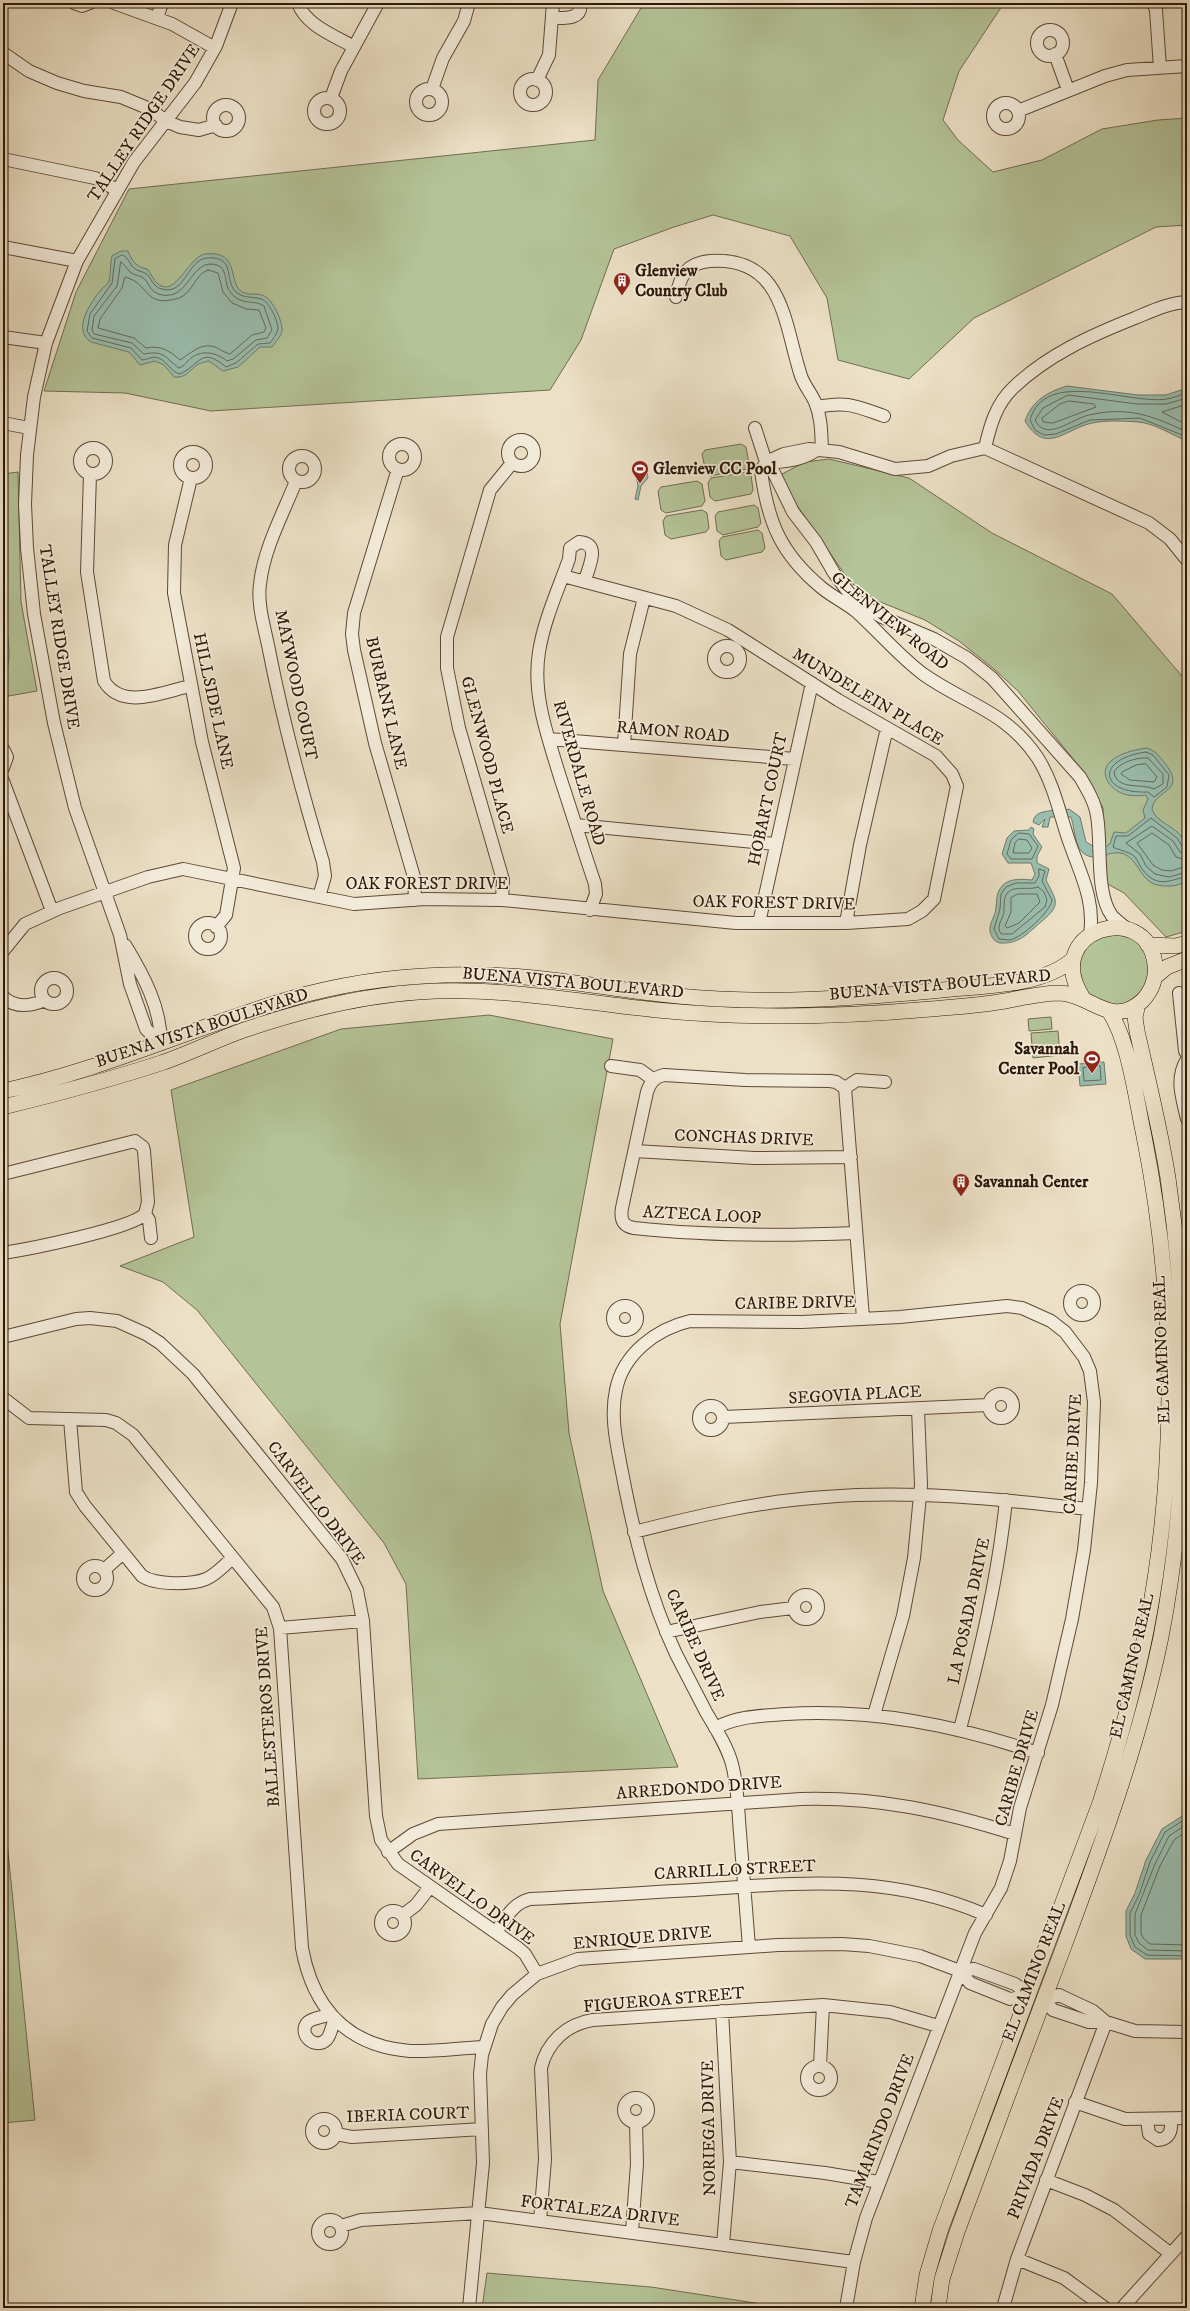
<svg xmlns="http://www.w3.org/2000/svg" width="1190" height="2311" font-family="'IM FELL DW Pica',serif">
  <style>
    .green { fill: #b4c398; stroke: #706d4f }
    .water { fill: #9abeaf; stroke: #6e7b6b }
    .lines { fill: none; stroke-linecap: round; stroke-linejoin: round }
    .shore { stroke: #646a5a; stroke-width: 1 }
    .minor-casing { stroke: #5d4936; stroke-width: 14 }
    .major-casing { stroke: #2d1706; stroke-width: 16 }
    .minor { stroke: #f3ebda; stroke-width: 12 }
    .major { stroke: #ece0c6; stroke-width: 15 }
    .labels { text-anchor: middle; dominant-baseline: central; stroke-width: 3.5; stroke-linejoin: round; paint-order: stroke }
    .street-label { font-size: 17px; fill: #2d1706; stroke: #f3ebda }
    .poi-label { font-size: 17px; font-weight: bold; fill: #2d1706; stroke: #f3ebda; text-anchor: start }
  </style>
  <rect width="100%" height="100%" fill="#ece0c6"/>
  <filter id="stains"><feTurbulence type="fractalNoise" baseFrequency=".005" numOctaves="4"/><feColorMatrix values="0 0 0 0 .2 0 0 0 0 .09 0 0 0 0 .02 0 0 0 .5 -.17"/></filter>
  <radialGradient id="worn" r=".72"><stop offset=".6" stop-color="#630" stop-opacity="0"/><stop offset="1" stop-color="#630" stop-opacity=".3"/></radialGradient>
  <!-- green -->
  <path class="green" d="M644,3H1004L959,71L943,120L958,140L993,172L1042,160L1102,129L1158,120L1187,118V225L1156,227L974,318L909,379L838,360L827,298L790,236L713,215L674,227L614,249L581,340L550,390L211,411L125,393L44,391L76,292L129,189L595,140L598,80Z
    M741,444L746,447L749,464L747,469L710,476L706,473L702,454L705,450Z
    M829,459L909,478L992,533L1112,594L1187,682V931L1166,937L1124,893L1104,882L1103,808L1083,771L1018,691L994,669L959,641L925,620L873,599L850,582L785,488L782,474L805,462Z
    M18,472L21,602L37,691L3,697V474Z
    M747,472L751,475L753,490L751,494L715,501L710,497L708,483L711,478Z
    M697,481L702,484L705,501L702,506L666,513L661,510L658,491L661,487Z
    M754,505L758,508L761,523L758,527L723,535L717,531L715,516L718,512Z
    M702,510L707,513L709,528L706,532L671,539L665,535L663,521L666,516Z
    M758,530L762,533L765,548L762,552L726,560L721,556L719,541L722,537Z
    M1107,933L1131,937L1141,944L1151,967L1143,991L1125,1004L1113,1006L1092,998L1079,979L1080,956L1085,946Z
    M489,1015L613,1039L560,1324L569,1433L603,1591L678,1767L418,1779L406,1584L384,1543L197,1310L163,1282L120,1266L194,1237L171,1090L341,1029Z
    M1051,1017L1052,1029L1029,1031L1028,1019Z
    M1058,1031L1060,1055L1033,1058L1031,1033Z
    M3,1802L35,2120L3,2123Z
    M487,2273L651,2287L788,2308H482Z"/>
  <!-- water -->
  <path class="water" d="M121,251H128C132,261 136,267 147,269C151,273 153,280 158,284C176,298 188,257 205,254C240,250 228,282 241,291C248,296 256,293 262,295C272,298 281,318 282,328C283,335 276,341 272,347H260L238,367L223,371L209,361C205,362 200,363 197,365C188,372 186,378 174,377L164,365L155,361L140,365L129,352L91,342C72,330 90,303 101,290C103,287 108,285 109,281C111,273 110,264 112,256Z
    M1067,386L1138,395H1166L1187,388V441C1172,435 1154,423 1138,422C1124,421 1106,420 1092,423C1065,429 1046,456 1025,421C1032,401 1047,392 1067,386Z
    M643,468L647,471L648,478L641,486L638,500L635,499L638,486L636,475Z
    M3,611C6,625 15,665 3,674Z
    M1146,748C1155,750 1158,755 1163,761C1190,792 1154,789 1152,809C1156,823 1176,826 1183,839C1189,850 1187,868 1187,880C1182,884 1176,886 1170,886C1139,888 1143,863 1124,854C1119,852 1113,853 1108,854L1105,857V847L1110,844L1114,832L1126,833L1145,818L1143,810L1148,799L1146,795C1141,796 1133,796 1128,795C1113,793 1096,774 1111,761C1120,753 1134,750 1146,748Z
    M1069,809L1080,817L1086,842L1095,847V857C1074,857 1076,833 1071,817H1067L1065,810Z
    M1054,810L1056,817H1050L1048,827H1042L1045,819L1039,825L1033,822C1035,811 1045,812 1054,810Z
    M1031,827L1034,829L1033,834L1042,847L1037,856V863L1049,869L1046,880C1055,899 1063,904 1042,921C1029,932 1020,944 1001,943C995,943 991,937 990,931C989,922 996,916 996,907C997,899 996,892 1003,885C1010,878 1023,879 1032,880L1035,874L1031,863H1008L1002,854L1007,838L1014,831L1029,830Z
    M1104,1062L1106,1084L1080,1086L1078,1064Z
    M1187,1813V1959H1145L1131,1949L1126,1936V1911L1135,1893L1146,1860L1162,1829Z"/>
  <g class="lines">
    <!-- shore -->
    <path class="shore" d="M122,255C128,256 129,264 134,268C137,271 141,271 145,273C152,277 152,287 162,289C185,296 187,260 207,258C236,256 224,279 235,291C243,299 251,296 261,299C269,301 278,321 278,329C277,334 273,339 270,343L258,344L236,363L226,367C201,346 201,364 180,374C170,372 167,359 155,357C151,357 146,360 142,360L131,348L92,338L87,331L90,314L112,283L115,259Z
      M121,262C124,264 126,267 129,271C133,275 137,275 142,277C150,282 148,292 162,295C190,300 191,257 217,265C229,269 223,285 231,293C242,306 253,299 264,306L272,330L267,338L256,340L233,359L227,361C217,353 203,349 191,358C187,361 185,366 179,368C165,358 165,350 144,354L132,343L94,334L92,330L94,316L117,286Z
      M208,270L218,273L223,292L232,303L246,309L259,310L266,328L264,332L252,335L230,354C225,353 220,349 215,347C201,342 190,354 180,360C170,351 161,345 146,348L134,338L98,328L100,319L122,288L125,277C150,283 143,309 179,298C193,293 195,274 208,270Z
      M1187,393C1180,395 1173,398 1167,399C1128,405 1045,367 1030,420L1035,430L1044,435L1056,434L1090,420L1140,418L1187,437
      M1187,398L1166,404H1137L1068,395L1043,408L1035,420C1046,443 1073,418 1089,415C1128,406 1153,416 1187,432
      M1069,401L1094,404L1096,407L1053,423L1043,422L1042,418L1060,404Z
      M1187,404L1162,412L1187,425
      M3,630L5,663L3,669
      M1146,752L1153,755L1169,775L1167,787L1154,797L1148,792C1099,794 1095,759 1146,752Z
      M1148,758L1163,774V784L1154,789C1142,783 1117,791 1114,772C1119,762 1138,757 1148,758Z
      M1146,764L1157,777L1154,782L1130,780L1121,774L1122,772L1136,765Z
      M1019,833L1029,834L1038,846L1032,859H1011L1007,854L1011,840Z
      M1019,839L1027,840L1032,848L1029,853H1013L1015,843Z
      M1187,849L1183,848L1177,838L1151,818L1128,836H1116L1113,847C1115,849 1128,851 1134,856C1138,860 1139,865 1142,869C1158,890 1170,879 1187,877
      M1187,854L1180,852L1173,841L1152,826L1126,843L1140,854L1146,866L1155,874L1169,877L1187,872
      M1187,860L1176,857L1169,845L1152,833L1137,843L1153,865L1162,870L1171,871L1187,866
      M1039,869L1045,871L1042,881L1052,900C1051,911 1021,939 1009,940C1006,940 1002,939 999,939L994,929L1000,909L1001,894L1006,887L1016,883H1035L1039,876Z
      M1038,887L1044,892L1047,900L1045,907L1012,934H1001C997,928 1000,922 1003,916C1005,909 1003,901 1006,895C1012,884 1028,891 1038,887Z
      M1018,894H1037L1040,902L1019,923L1007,928L1005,926L1011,912V898Z
      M1100,1066L1101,1080L1084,1081L1083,1068Z
      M1187,1818L1165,1832L1150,1862L1139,1895L1130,1913V1935L1135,1947L1147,1955L1187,1956
      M1187,1824L1169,1836L1155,1864L1135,1914V1935L1139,1943L1148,1950L1187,1951
      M1187,1831L1174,1840L1160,1866L1141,1915V1934L1144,1939L1150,1944L1187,1945"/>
    <defs>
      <path id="minor" d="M74,3L82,6L90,3
        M114,3L172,24L215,48
        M298,3C305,25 335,36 354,47
        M1153,3L1156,10L1160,68
        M157,18L162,3
        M553,18C564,18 583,20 580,3
        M1037 43a13 13 0 1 1 26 0a13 13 0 1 1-26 0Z
        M3,53L29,71L57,83L84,91L121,97L150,109L166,121L180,127L199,130L216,125
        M1055,54L1068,90
        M520 92a13 13 0 1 1 26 0a13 13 0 1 1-26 0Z
        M537,80L549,55L553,3
        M432,89L443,58L464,21L469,3
        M416 102a13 13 0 1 1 26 0a13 13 0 1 1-26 0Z
        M331,98L341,71L378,3
        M314 111a13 13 0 1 1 26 0a13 13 0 1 1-26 0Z
        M993 116a13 13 0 1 1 26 0a13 13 0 1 1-26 0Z
        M213 118a13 13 0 1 1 26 0a13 13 0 1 1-26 0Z
        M1018,111L1105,76L1127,70L1187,66
        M3,159L95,178L117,190
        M3,247L77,261
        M676,297C680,276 686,263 710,261C784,256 784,324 801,376C804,385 811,393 815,402C822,419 821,433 822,450
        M3,337L46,343
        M817,407C848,401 855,406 884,416
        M3,423L29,428
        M755,428L766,462L773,471L793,512L816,542L834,573L849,593L862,605L882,617L934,639L967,658L992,678L1080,777C1087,789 1095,802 1097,816C1102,843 1095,893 1112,916C1116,920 1121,924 1126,928
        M508 453a13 13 0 1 1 26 0a13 13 0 1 1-26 0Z
        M389 457a13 13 0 1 1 26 0a13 13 0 1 1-26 0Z
        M985,448C990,426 996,404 1013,388C1047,355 1092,335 1135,318C1152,311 1168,303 1187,302
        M80 461a13 13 0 1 1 26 0a13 13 0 1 1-26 0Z
        M180 465a13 13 0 1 1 26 0a13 13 0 1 1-26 0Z
        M289 469a13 13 0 1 1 26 0a13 13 0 1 1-26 0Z
        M766,462L761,471C768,523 781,554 822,588C833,597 846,603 857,612C879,632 899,656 923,674C965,704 1005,710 1037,757C1054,783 1060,816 1070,844C1081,875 1095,901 1090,934
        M766,462L784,454L809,449L839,452L895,469L928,466L951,456L985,448L1149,523L1170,539L1187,560
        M770,462C786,462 802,460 815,451
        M398,469L354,613L352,634L354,650L375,743L414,877L415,900
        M90,474L87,572L104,681C122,711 163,692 190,686
        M191,478L175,545L174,593L202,742L234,868L226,915L216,927
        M296,481C283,514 264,548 260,584C257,605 265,629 269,650C283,722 302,792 323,862L325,876L319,897
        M585,582C587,568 603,544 579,542L570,548L569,559C558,590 544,620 539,652C532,695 548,737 560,777C572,813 583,849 595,884L596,894L590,910
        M714 659a13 13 0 1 1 26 0a13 13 0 1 1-26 0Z
        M549,739L794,759
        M624,745L630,654L644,598
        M3,749L7,757L3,768
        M3,781L52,911
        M576,825L775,844
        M502,900L503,880L459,728L447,668V637L490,490L512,463
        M759,923L812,683
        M846,923L860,845L887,728
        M195 936a13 13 0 1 1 26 0a13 13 0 1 1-26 0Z
        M125,945C144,976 161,1008 161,1044
        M3,951L25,924L60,908L148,877L183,869L354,904L425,899L502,900L736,923H846L908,919L922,911L934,899L957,786L952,774L936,756L838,700L728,630L676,606L563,576
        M41 991a13 13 0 1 1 26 0a13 13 0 1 1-26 0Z
        M1179,993L1185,1051L1187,1054
        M3,997C16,1009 31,1006 45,1000
        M161,1044L146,1029L130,984L120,935L75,808L54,723L34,614L27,548L25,504L27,455L34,397L46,343L77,261L134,162L195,83L216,46L232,3
        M1187,1059C1175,1079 1182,1097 1187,1119
        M611,1066L640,1070L654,1080
        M845,1088L857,1080L885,1082
        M635,1151L754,1158L851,1157
        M3,1174L135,1141L143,1147L144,1151L148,1202L145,1214C130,1229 29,1249 3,1253
        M145,1214L149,1220L151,1238
        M856,1233C782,1236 708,1236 634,1228C623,1226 620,1220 622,1208L647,1092C650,1083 654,1077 664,1075L745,1080L830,1081L836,1082L845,1088L863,1318
        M1070 1303a12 12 0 1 1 24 0a12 12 0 1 1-24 0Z
        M613 1318a12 12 0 1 1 24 0a12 12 0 1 1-24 0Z
        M3,1337L76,1319L90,1318L117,1321L146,1334L160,1343L193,1374L342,1559L357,1590L363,1621L376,1816L381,1840L398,1864L518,1948L525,1954L537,1974
        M989 1406a12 12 0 1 1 24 0a12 12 0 1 1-24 0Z
        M3,1398L29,1418L106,1420L116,1423L133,1435L273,1607L280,1628L302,1948C313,2008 347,2046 410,2051C434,2052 459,2048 484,2047
        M699 1418a12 12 0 1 1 24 0a12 12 0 1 1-24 0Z
        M723,1417L988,1405
        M70,1419L76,1492L85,1506L142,1576C155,1585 191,1585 206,1579C216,1575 225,1564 233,1558
        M634,1532C697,1516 760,1501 825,1497C913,1490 1000,1499 1088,1509
        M83 1578a12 12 0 1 1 24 0a12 12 0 1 1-24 0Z
        M104,1570L123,1553
        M794 1607a12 12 0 1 1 24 0a12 12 0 1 1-24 0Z
        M280,1628L363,1621
        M666,1632L760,1612L793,1608
        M874,1715L903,1616L914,1558L921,1485L918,1409
        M715,1728C738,1716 760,1716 786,1714C875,1709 954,1725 1038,1753
        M960,1729C980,1653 998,1578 1006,1500
        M388,1852L413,1834L438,1824L801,1799C879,1797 942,1811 1015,1834
        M381 1923a12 12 0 1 1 24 0a12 12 0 1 1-24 0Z
        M403,1915L416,1905L430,1887
        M496,1932C506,1918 513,1903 530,1899C595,1896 660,1892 724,1888C817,1881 899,1877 986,1915
        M749,1947C746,1909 743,1871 740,1833C738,1811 738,1786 732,1764C727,1746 716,1729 706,1712C696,1693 686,1673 676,1654C649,1596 634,1535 622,1472C617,1446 610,1417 616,1390C623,1354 656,1329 690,1321L802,1322L900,1317L1007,1306L1022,1308L1051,1321L1065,1332L1084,1357L1090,1371L1094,1402L1091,1483L1084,1550L1072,1619L1052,1705L1020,1808L1010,1861L1001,1888L975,1933L866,2218L854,2262L846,2308
        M960,1971L970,1983L1010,1999L1029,1995
        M722,2011L730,2162L723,2244
        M331,2014C324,2017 311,2018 307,2023C298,2035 316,2051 327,2039C331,2034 332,2025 335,2019
        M1106,2022L1093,2011L1059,1995L1044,2000L1053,2010L1089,2022H1106L1135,2031L1187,2032
        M807 2078a12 12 0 1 1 24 0a12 12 0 1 1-24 0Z
        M820,2066L823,2005
        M624 2110a12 12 0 1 1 24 0a12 12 0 1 1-24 0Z
        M1075,2102L1125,2119L1187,2118
        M312 2131a12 12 0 1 1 24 0a12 12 0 1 1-24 0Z
        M1147,2120L1149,2134L1158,2140C1170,2139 1172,2130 1171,2119
        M336,2134L352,2137L482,2129
        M730,2162L825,2173L879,2182
        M1046,2180L1085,2195L1114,2210L1171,2254
        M318 2232a12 12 0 1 1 24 0a12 12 0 1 1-24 0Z
        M540,2221L545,2159L541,2068C547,2042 567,2024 593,2020L823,2005L890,2012L938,2026
        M341,2226L361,2220L479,2213L854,2262
        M632,2232L637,2164L636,2123
        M1017,2259L1064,2278L1105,2308
        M469,2308L483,2163L480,2074L482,2055L492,2024L502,2007L512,1995L537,1974L578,1959L778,1945L842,1944L869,1946L920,1956L960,1971L974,1969L1015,1984L1029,1995
        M1003,2308L1017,2259L1106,2022
        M1122,2308L1187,2236"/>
      <path id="major" d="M1148,945L1176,946L1187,943
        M1156,976L1167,967L1187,959
        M3,1091C108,1069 204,1022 307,994C372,977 441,972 509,976C565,979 621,991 678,996C769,1005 861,998 952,989C989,986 1045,985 1073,959
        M3,1107C56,1094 109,1080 161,1063C190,1053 216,1040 244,1030C300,1011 359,996 418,992C499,986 577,1002 657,1010C747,1019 840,1017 931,1009C951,1007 972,1006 992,1003C1014,1000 1038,993 1060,993C1091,994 1111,1029 1142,1001C1152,991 1157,977 1155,964C1147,898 1039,930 1083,998
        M922,2308L927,2275L940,2231L1100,1803C1118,1747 1134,1690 1146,1631C1178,1468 1176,1298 1144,1136C1136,1099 1129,1041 1109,1011
        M938,2308L942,2279L957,2232C992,2137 1028,2041 1064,1946C1102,1844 1139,1743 1161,1637C1190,1487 1190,1328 1168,1178C1160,1128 1148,1080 1137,1031L1135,1017L1138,1004"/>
    </defs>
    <!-- minor casing -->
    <use href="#minor" class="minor-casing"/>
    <!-- major casing -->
    <use href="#major" class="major-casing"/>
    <!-- minor -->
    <use href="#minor" class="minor"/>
    <!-- major -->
    <use href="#major" class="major"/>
  </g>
  <!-- icons -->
  <defs>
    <symbol id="building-pin" viewBox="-11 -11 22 30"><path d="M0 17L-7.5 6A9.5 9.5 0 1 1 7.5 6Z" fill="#8f2418" stroke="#f3ebda"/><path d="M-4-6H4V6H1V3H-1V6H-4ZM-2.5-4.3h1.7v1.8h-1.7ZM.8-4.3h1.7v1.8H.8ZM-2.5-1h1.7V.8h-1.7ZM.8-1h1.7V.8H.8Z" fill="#fff"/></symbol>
    <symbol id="stadium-pin" viewBox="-11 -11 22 30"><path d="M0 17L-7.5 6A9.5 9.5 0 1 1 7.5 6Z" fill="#8f2418" stroke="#f3ebda"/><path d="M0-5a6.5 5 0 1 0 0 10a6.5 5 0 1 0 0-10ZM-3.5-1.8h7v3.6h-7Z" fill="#fff"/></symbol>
  </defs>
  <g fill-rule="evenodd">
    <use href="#building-pin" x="612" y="271" width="20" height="27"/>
    <use href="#stadium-pin" x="630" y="459" width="20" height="27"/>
    <use href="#stadium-pin" x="1082" y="1049" width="20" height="27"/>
    <use href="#building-pin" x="951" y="1172" width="20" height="27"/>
  </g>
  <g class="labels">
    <!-- street labels -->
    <g class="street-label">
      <text transform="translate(144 123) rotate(-56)">TALLEY RIDGE DRIVE</text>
      <text transform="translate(890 621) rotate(39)">GLENVIEW ROAD</text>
      <text transform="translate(59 637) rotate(81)">TALLEY RIDGE DRIVE</text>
      <text transform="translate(296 685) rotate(78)">MAYWOOD COURT</text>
      <text transform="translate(868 697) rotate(31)">MUNDELEIN PLACE</text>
      <text transform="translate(213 701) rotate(78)">HILLSIDE LANE</text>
      <text transform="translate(386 703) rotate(77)">BURBANK LANE</text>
      <text transform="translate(673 732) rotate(5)">RAMON ROAD</text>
      <text transform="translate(487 755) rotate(75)">GLENWOOD PLACE</text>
      <text transform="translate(579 773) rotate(74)">RIVERDALE ROAD</text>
      <text transform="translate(768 799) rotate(-78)">HOBART COURT</text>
      <text x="427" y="884">OAK FOREST DRIVE</text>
      <text transform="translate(774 903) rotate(1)">OAK FOREST DRIVE</text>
      <text transform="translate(573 983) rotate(5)">BUENA VISTA BOULEVARD</text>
      <text transform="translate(940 985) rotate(-5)">BUENA VISTA BOULEVARD</text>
      <text transform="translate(202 1028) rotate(-18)">BUENA VISTA BOULEVARD</text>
      <text transform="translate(744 1138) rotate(2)">CONCHAS DRIVE</text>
      <text transform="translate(702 1215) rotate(3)">AZTECA LOOP</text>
      <text transform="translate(795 1303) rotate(-1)">CARIBE DRIVE</text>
      <text transform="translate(1162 1350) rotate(-92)">EL CAMINO REAL</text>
      <text transform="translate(855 1395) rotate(-3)">SEGOVIA PLACE</text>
      <text transform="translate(1073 1454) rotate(-87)">CARIBE DRIVE</text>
      <text transform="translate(316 1503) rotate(53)">CARVELLO DRIVE</text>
      <text transform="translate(969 1611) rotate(-78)">LA POSADA DRIVE</text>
      <text transform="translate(695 1645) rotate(66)">CARIBE DRIVE</text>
      <text transform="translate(1132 1666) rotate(-77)">EL CAMINO REAL</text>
      <text transform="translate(268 1717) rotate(-94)">BALLESTEROS DRIVE</text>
      <text transform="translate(1017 1768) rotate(-74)">CARIBE DRIVE</text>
      <text transform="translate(699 1788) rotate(-4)">ARREDONDO DRIVE</text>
      <text transform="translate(735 1870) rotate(-3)">CARRILLO STREET</text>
      <text transform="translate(472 1897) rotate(36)">CARVELLO DRIVE</text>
      <text transform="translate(642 1938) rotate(-5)">ENRIQUE DRIVE</text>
      <text transform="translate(1034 1972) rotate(-69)">EL CAMINO REAL</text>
      <text transform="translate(664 2000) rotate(-5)">FIGUEROA STREET</text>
      <text transform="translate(408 2115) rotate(-2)">IBERIA COURT</text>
      <text transform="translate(709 2128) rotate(-91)">NORIEGA DRIVE</text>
      <text transform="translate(880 2131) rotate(-69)">TAMARINDO DRIVE</text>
      <text transform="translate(1036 2158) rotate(-69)">PRIVADA DRIVE</text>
      <text transform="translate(600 2211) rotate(7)">FORTALEZA DRIVE</text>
    </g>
    <!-- poi labels -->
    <g class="poi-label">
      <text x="635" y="271">Glenview<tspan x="635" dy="20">Country Club</tspan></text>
      <text x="653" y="469">Glenview CC Pool</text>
      <text x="1079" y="1049" text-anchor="end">Savannah<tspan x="1079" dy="20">Center Pool</tspan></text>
      <text x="974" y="1182">Savannah Center</text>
    </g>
  </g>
  <!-- margin -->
  <rect width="1190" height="2311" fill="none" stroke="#ece0c6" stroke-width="16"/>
  <rect x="4" y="4" width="1182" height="2303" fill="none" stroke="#2d1706" stroke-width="2"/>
  <rect x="8" y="8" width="1174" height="2295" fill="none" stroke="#2d1706"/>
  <rect width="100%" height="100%" filter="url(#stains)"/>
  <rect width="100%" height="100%" fill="url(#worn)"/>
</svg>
